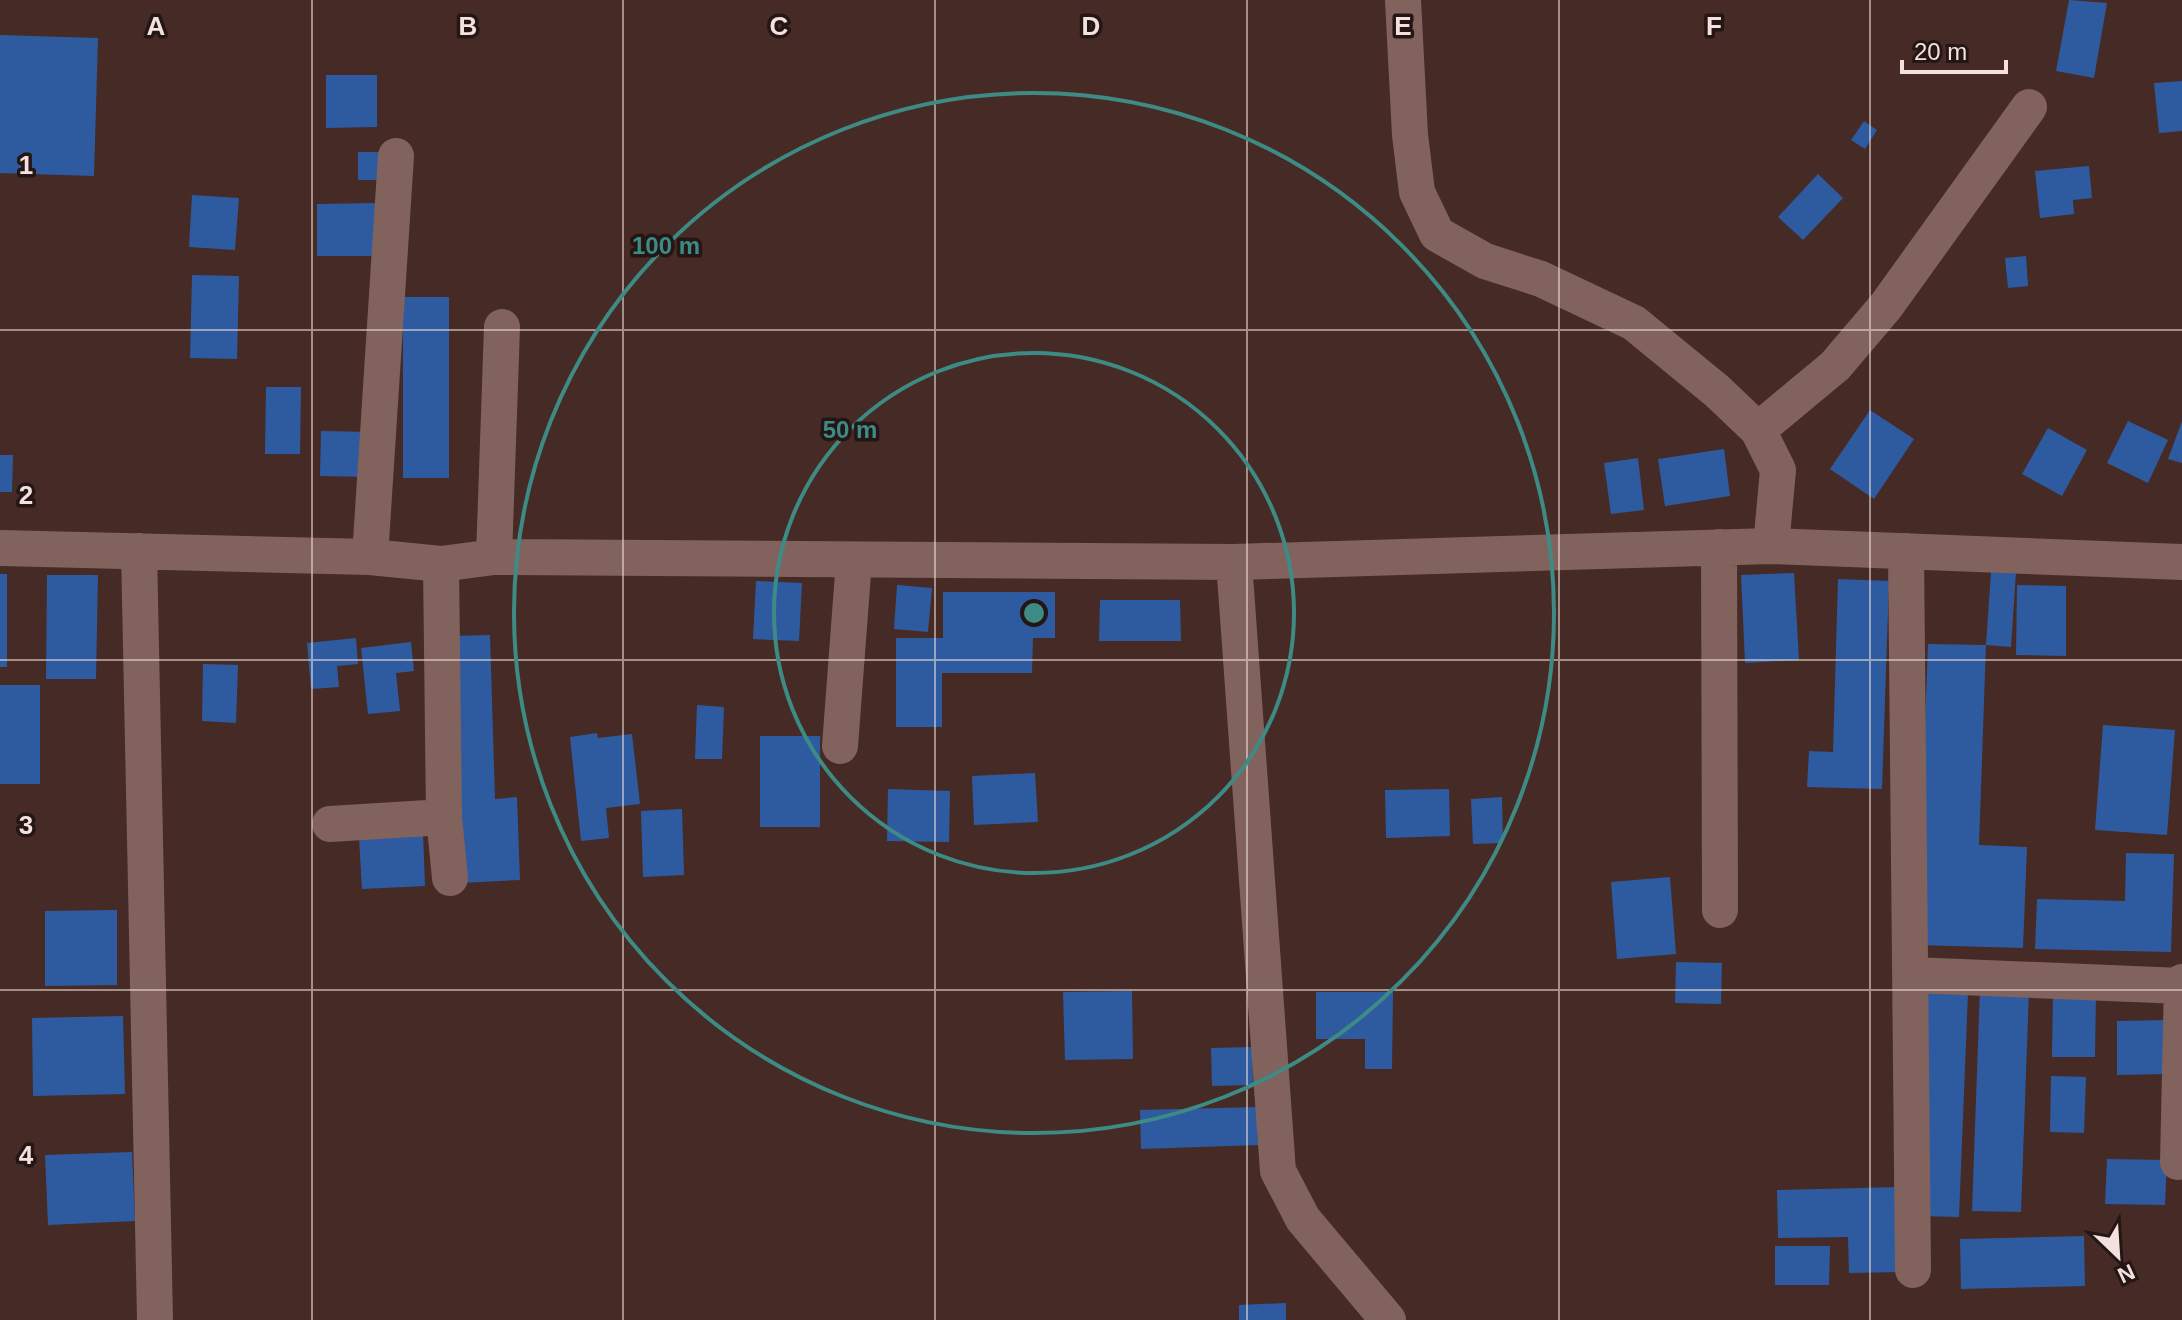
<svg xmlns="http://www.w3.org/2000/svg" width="2182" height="1320" font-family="Arial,sans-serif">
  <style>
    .building { fill: #2e5ba0 }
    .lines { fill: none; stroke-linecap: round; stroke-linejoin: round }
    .street { stroke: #82625c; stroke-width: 36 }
    .grid { fill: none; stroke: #f4e1dd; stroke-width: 2; stroke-opacity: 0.55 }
    .ring { fill: none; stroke: #3d8b84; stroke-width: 4 }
    .grid-label { font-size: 26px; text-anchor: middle; font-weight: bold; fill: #f4e1dd; stroke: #231614; stroke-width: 7; stroke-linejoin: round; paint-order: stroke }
    .centre { fill: #3d8b84; stroke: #231614; stroke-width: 4 }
    .ring-label { font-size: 24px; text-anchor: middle; font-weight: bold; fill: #3d8b84; stroke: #231614; stroke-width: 7; stroke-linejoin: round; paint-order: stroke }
  </style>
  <rect width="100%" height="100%" fill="#462a25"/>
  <!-- building -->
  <path class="building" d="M2069,0L2107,3L2094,78L2056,71Z
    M0,35L98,38L94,176L0,173Z
    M326,75H377V127L326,128Z
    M2182,81V131L2159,133L2154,83Z
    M1864,121L1877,130L1865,149L1851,140Z
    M358,152H386V180H358Z
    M2089,166L2092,198L2073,200L2074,214L2040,218L2035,171Z
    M1818,174L1843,198L1803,240L1778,217Z
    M192,195L239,198L235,250L189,247Z
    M376,203V256H317V204Z
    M2026,256L2028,286L2008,288L2005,258Z
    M192,275L239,276L237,359L190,358Z
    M403,297H449V478H403Z
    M266,387H301L300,454H265Z
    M1870,410L1914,439L1874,499L1830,469Z
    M2128,421L2168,440L2148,483L2107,463Z
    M2182,421V463L2168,459Z
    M2048,428L2087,450L2062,496L2022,474Z
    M321,431L373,432L372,477L320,476Z
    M1724,449L1730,496L1665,506L1658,459Z
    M0,455H13L12,492H0Z
    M1638,458L1644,510L1611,514L1604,463Z
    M1991,571L2016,572L2011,647L1986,645Z
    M1794,573L1799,660L1745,663L1741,575Z
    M0,574H7V667H0Z
    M47,575H98L96,679H46Z
    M1838,579L1889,581L1882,789L1807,787L1809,751L1833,752Z
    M756,581L802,583L799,641L753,639Z
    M897,585L932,588L928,632L894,629Z
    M2017,585L2066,586V656L2016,655Z
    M943,592H1055V638H1033L1032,673H942V727H896V638H943Z
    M1100,600H1180L1181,641H1099Z
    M490,635L495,799L517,797L520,880L461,883L452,636Z
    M356,638L358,664L337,666L339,687L311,689L307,643Z
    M411,642L414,671L396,673L400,711L368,714L361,648Z
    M1928,644L1986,645L1979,845L2027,847L2023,948L1917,945Z
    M203,664L238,665L236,723L202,721Z
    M0,685H40V784H0Z
    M697,705L724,707L722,759H695Z
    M2103,725L2175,730L2167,835L2095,830Z
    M597,733L598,738L632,734L640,804L606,808L609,838L581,841L570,737Z
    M760,736H820V827H760Z
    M1035,773L1038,822L974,825L972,776Z
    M888,789L950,791L949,842L887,841Z
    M1449,789L1450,836L1386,838L1385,790Z
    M1502,797L1503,843L1473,844L1471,799Z
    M682,809L684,875L643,877L641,811Z
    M423,834L425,886L362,889L359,837Z
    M2126,853L2174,854L2171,952L2035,949L2037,899L2125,901Z
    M1670,877L1676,954L1617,959L1611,882Z
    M117,910V985L45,986V911Z
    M1676,962L1722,963L1721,1004L1675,1003Z
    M1980,988L2029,990L2021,1212L1972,1211Z
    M1132,991L1133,1059L1065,1060L1063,992Z
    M1925,991L1968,993L1959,1217L1917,1216Z
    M1316,992H1393L1392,1069H1365V1039H1316Z
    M2053,992L2096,993L2095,1057H2052Z
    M123,1016L125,1094L33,1096L32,1018Z
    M2166,1020L2167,1074L2117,1075V1021Z
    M1252,1047L1253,1085L1212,1086L1211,1048Z
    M2051,1076L2086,1077L2084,1133L2050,1132Z
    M1257,1107L1258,1145L1141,1149L1140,1110Z
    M132,1152L135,1221L48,1225L45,1155Z
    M2107,1159L2167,1160L2165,1205L2105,1204Z
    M1901,1187L1902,1272L1849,1273L1848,1237L1778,1238L1777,1190Z
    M2084,1236L2085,1286L1961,1289L1960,1239Z
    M1775,1246H1830L1829,1285H1775Z
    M1286,1303V1320H1239V1305Z"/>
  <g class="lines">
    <!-- street -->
    <path class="street" d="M1403,0L1410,135L1417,192L1437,234L1485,261L1541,279L1634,323L1717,391L1758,430L1778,470L1771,546
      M1758,430L1835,366L1886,306L2029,107
      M1719,547L1720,910
      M0,548L370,557L441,564L494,557L1234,562L1771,546L2182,562
      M139,551L155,1320
      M1906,551C1907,791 1912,1030 1913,1270
      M370,557L396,156
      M494,557L502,327
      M1234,562L1278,1171L1303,1219L1388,1320
      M441,564L444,817L450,878
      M840,746L854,560
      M330,824L444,817
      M1912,975L2182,986
      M2178,1162L2182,982"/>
  </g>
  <!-- grid -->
  <path class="grid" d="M312,0V1320M623,0V1320M935,0V1320M1247,0V1320M1559,0V1320M1870,0V1320M0,330H2182M0,660H2182M0,990H2182"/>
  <!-- distance rings -->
  <g class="ring">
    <circle cx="1034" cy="613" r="260"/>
    <circle cx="1034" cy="613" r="520"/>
  </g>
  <g class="grid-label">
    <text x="156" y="35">A</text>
    <text x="468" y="35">B</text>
    <text x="779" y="35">C</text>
    <text x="1091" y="35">D</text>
    <text x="1403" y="35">E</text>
    <text x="1714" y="35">F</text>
    <text x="26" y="174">1</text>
    <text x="26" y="504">2</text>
    <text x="26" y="834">3</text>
    <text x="26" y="1164">4</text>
  </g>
  <circle cx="1034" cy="613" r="12" class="centre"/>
  <g class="ring-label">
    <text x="666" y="254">100 m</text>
    <text x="850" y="438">50 m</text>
  </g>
  <!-- north arrow -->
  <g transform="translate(2118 1256) rotate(155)" stroke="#231614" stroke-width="6" paint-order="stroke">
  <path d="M0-6L14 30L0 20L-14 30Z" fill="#f4e1dd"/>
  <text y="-12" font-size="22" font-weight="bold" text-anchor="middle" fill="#f4e1dd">N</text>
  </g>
  <!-- scale -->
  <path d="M1902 60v12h104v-12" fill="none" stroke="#f4e1dd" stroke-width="4"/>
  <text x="1914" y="60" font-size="24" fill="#f4e1dd" stroke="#231614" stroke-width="6" paint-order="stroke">20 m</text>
</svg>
